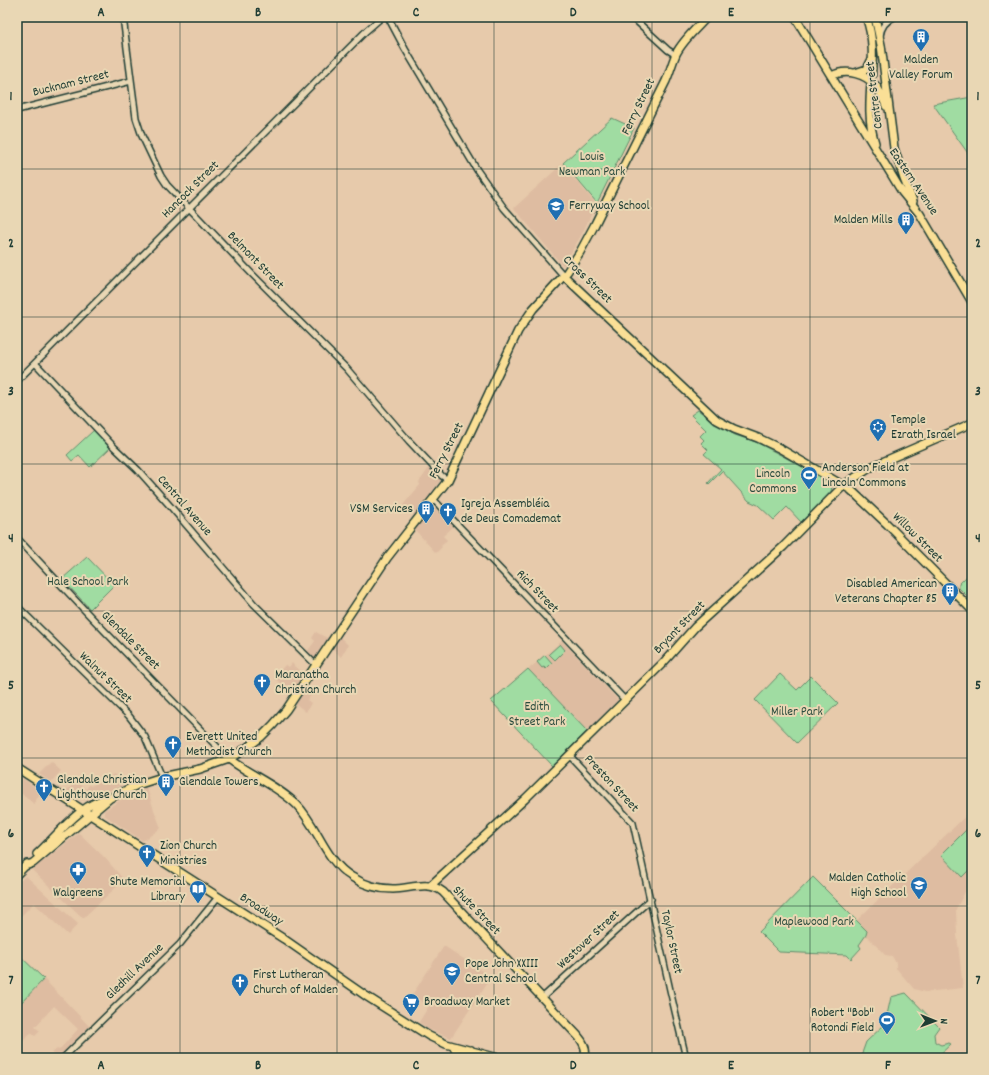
<svg xmlns="http://www.w3.org/2000/svg" width="989" height="1075" font-family="Dekko,sans-serif">
  <style>
    .built { fill: #debca1 }
    .green { fill: #a0dca2; stroke: #608c6b }
    .lines { fill: none; stroke-linecap: round; stroke-linejoin: round }
    .minor-casing { stroke: #1f3d34; stroke-width: 8 }
    .major-casing { stroke: #1f3d34; stroke-width: 10 }
    .minor { stroke: #e9d7b4; stroke-width: 5 }
    .major { stroke: #fadf96; stroke-width: 7 }
    .grid { fill: none; stroke: #1f3d34; stroke-width: 1; stroke-opacity: 0.55 }
    .labels { text-anchor: middle; dominant-baseline: central; stroke-width: 4; stroke-linejoin: round; paint-order: stroke }
    .poi-label { font-size: 13px; fill: #1f3d34; stroke: #e9d7b4; text-anchor: start }
    .street-label { font-size: 13px; fill: #1f3d34; stroke: #e9d7b4 }
    .park-label { font-size: 13px; fill: #2c4d3f; stroke: #e9d7b4 }
    .neatline { fill: none; stroke: #1f3d34; stroke-width: 1.5 }
    .grid-label { font-size: 13px; text-anchor: middle; font-weight: bold; fill: #1f3d34 }
  </style>
  <rect width="100%" height="100%" fill="#e7caab"/>
  <filter id="ink" filterUnits="userSpaceOnUse"><feTurbulence type="fractalNoise" baseFrequency=".025" numOctaves="2"/><feDisplacementMap in="SourceGraphic" scale="8" xChannelSelector="R" yChannelSelector="G"/><feConvolveMatrix kernelMatrix="1 2 1 2 8 2 1 2 1" color-interpolation-filters="sRGB"/></filter>
  <g filter="url(#ink)">
    <!-- built -->
    <path class="built" d="M562,164L596,204L582,234L563,266L514,208Z
      M429,468L441,480L414,515L403,505L420,485L419,482Z
      M434,507L453,527L443,536L447,540L441,546L442,547L436,553L415,530Z
      M316,632L323,636L328,638L314,659L307,652L315,641L312,638Z
      M340,637L348,645L341,657L333,649Z
      M562,641L618,700L552,766L491,701Z
      M292,663L295,667L305,673L293,692L274,678L285,665L289,667Z
      M308,687L315,691L307,700L311,703L306,712L296,704Z
      M51,762L61,771L51,782L39,774Z
      M114,774L122,785L89,800H80L65,792L77,781L86,789L89,785L91,786Z
      M20,777L41,791L34,804L22,794L17,799V780Z
      M147,788L154,810L161,828L143,841L104,815V811L126,796Z
      M972,810V885L967,888L956,909L957,935L963,988L925,992L914,989L896,968V963L892,956L885,955L866,935L867,931L857,920Z
      M79,833L105,858L124,880L83,918L32,870Z
      M26,876L78,924L68,935L34,903L17,920V883Z
      M444,946L491,977L451,1038L428,1029L419,1022L429,1006L412,995Z
      M44,979L89,1026L58,1058H51L54,1055L52,1053L57,1049L59,1050L78,1029L54,1006L35,1027L40,1031L35,1036L31,1033L17,1047V1007Z"/>
    <!-- green -->
    <path class="green" d="M972,97V159L933,104Z
      M612,118L634,128L597,203L563,163Z
      M698,410L718,425L735,435L756,442L828,480L832,486L831,492L801,522L787,507L774,520L758,505L749,501L722,471L709,484L708,483L721,469L704,454L708,450L701,443L704,440L700,436L706,430L691,415Z
      M94,430L110,448L90,467L79,455L72,461L67,455Z
      M87,557L114,585L90,609L62,579Z
      M972,571V601L959,588V584Z
      M560,644L565,650L555,660L549,654Z
      M545,655L552,663L546,669L544,667L542,668L537,662Z
      M528,669L587,731L552,766L491,701Z
      M780,674L797,690L811,676L838,703L797,743L755,700Z
      M972,824V867L962,877L941,855Z
      M813,877L867,931L866,935L859,945L861,948L851,959L847,955L779,952L759,932Z
      M17,953L44,979L17,1007Z
      M906,993L939,1027L934,1034L935,1042L941,1045L949,1043L951,1044L936,1058H858L861,1056L866,1042L885,1024L891,997Z"/>
    <g class="lines">
      <defs>
        <path id="minor" d="M123,17L136,118L142,136L161,176L167,185L252,274L347,369L409,441L442,476L448,480
          M388,17L405,49L477,170L504,208L564,276
          M632,17L668,50L676,55
          M880,36C881,27 885,21 894,17
          M17,110L131,81
          M35,363L115,448L138,470L171,507L254,604L316,665
          M17,381L366,31L382,17
          M433,499L625,700
          M17,538L92,618L229,759
          M17,606L129,716L145,737L162,777
          M569,755L633,823L670,990L686,1058
          M542,998L651,899
          M63,1058L180,944L218,897"/>
        <path id="major" d="M795,17L902,192L920,214L972,302
          M866,17C882,58 861,101 875,143
          M875,17L881,45L894,148L904,179L913,201
          M855,73L867,69L871,61
          M832,76C846,68 866,74 876,86C881,92 883,99 886,106
          M564,276L717,420L734,429L758,438L779,448L851,490L887,524L972,610
          M229,759C250,775 278,786 297,805C318,827 325,861 352,877C364,885 379,889 393,889C410,889 428,880 443,892L578,1036C584,1043 588,1050 584,1058
          M17,768L284,939L366,996L429,1036L446,1044L498,1058
          M37,854C58,835 81,802 110,798
          M25,866L33,863L110,798L137,785L162,777L200,769L229,759L245,749L261,737L273,725L286,710L387,558L448,480L518,331L533,309L567,272L580,252L594,226L666,81C670,72 672,63 676,54C683,40 697,28 707,17
          M17,874L27,864
          M430,886L525,799L663,663L695,627L783,547L844,485L865,471L873,466L972,423
          M453,1046L459,1058
          M464,1058L465,1054L471,1050"/>
      </defs>
      <!-- minor casing -->
      <use href="#minor" class="minor-casing"/>
      <!-- major casing -->
      <use href="#major" class="major-casing"/>
      <!-- minor -->
      <use href="#minor" class="minor"/>
      <!-- major -->
      <use href="#major" class="major"/>
    </g>
  </g>
  <!-- grid -->
  <path class="grid" d="M180,17V1058M337,17V1058M494,17V1058M652,17V1058M810,17V1058M17,169H972M17,317H972M17,464H972M17,611H972M17,758H972M17,906H972"/>
  <!-- icons -->
  <defs>
    <symbol id="building-pin" viewBox="-11 -11 22 30"><path d="M0 17L-7.5 6A9.5 9.5 0 1 1 7.5 6Z" fill="#1f6fb2" stroke="#e9d7b4"/><path d="M-4-6H4V6H1V3H-1V6H-4ZM-2.5-4.3h1.7v1.8h-1.7ZM.8-4.3h1.7v1.8H.8ZM-2.5-1h1.7V.8h-1.7ZM.8-1h1.7V.8H.8Z" fill="#fff"/></symbol>
    <symbol id="school-pin" viewBox="-11 -11 22 30"><path d="M0 17L-7.5 6A9.5 9.5 0 1 1 7.5 6Z" fill="#1f6fb2" stroke="#e9d7b4"/><path d="M0-5L7-2L0 1L-7-2ZM-4 1L0 2.5L4 1V4Q0 6-4 4Z" fill="#fff"/></symbol>
    <symbol id="synagogue-pin" viewBox="-11 -11 22 30"><path d="M0 17L-7.5 6A9.5 9.5 0 1 1 7.5 6Z" fill="#1f6fb2" stroke="#e9d7b4"/><path d="M0-6.5L5.6 3.2H-5.6ZM0 6.5L5.6-3.2H-5.6Z" fill="#fff"/></symbol>
    <symbol id="stadium-pin" viewBox="-11 -11 22 30"><path d="M0 17L-7.5 6A9.5 9.5 0 1 1 7.5 6Z" fill="#1f6fb2" stroke="#e9d7b4"/><path d="M0-5a6.5 5 0 1 0 0 10a6.5 5 0 1 0 0-10ZM-3.5-1.8h7v3.6h-7Z" fill="#fff"/></symbol>
    <symbol id="church-pin" viewBox="-11 -11 22 30"><path d="M0 17L-7.5 6A9.5 9.5 0 1 1 7.5 6Z" fill="#1f6fb2" stroke="#e9d7b4"/><path d="M-1.2-6h2.4v3.5h3.3v2.4h-3.3V6h-2.4V-.1h-3.3v-2.4h3.3Z" fill="#fff"/></symbol>
    <symbol id="pharmacy-pin" viewBox="-11 -11 22 30"><path d="M0 17L-7.5 6A9.5 9.5 0 1 1 7.5 6Z" fill="#1f6fb2" stroke="#e9d7b4"/><path d="M-2-6h4v4h4v4h-4v4h-4v-4h-4v-4h4Z" fill="#fff"/></symbol>
    <symbol id="library-pin" viewBox="-11 -11 22 30"><path d="M0 17L-7.5 6A9.5 9.5 0 1 1 7.5 6Z" fill="#1f6fb2" stroke="#e9d7b4"/><path d="M-6-4Q-3-5.5-.7-3.5V5Q-3 3-6 4ZM6-4Q3-5.5 .7-3.5V5Q3 3 6 4Z" fill="#fff"/></symbol>
    <symbol id="supermarket-pin" viewBox="-11 -11 22 30"><path d="M0 17L-7.5 6A9.5 9.5 0 1 1 7.5 6Z" fill="#1f6fb2" stroke="#e9d7b4"/><path d="M-6-5.5h2.5l.6 2H6L4.5 2H-2.5L-4.4-4H-6ZM-1.5 3.2a1.3 1.3 0 1 0 .1 0ZM3 3.2a1.3 1.3 0 1 0 .1 0Z" fill="#fff"/></symbol>
  </defs>
  <g fill-rule="evenodd">
    <use href="#building-pin" x="911" y="27" width="20" height="27"/>
    <use href="#school-pin" x="546" y="196" width="20" height="27"/>
    <use href="#building-pin" x="896" y="210" width="20" height="27"/>
    <use href="#synagogue-pin" x="868" y="417" width="20" height="27"/>
    <use href="#stadium-pin" x="799" y="465" width="20" height="27"/>
    <use href="#building-pin" x="416" y="499" width="20" height="27"/>
    <use href="#church-pin" x="438" y="501" width="20" height="27"/>
    <use href="#building-pin" x="940" y="581" width="20" height="27"/>
    <use href="#church-pin" x="252" y="672" width="20" height="27"/>
    <use href="#church-pin" x="163" y="734" width="20" height="27"/>
    <use href="#building-pin" x="156" y="772" width="20" height="27"/>
    <use href="#church-pin" x="34" y="777" width="20" height="27"/>
    <use href="#church-pin" x="137" y="843" width="20" height="27"/>
    <use href="#pharmacy-pin" x="68" y="860" width="20" height="27"/>
    <use href="#school-pin" x="909" y="875" width="20" height="27"/>
    <use href="#library-pin" x="188" y="879" width="20" height="27"/>
    <use href="#school-pin" x="442" y="961" width="20" height="27"/>
    <use href="#church-pin" x="230" y="972" width="20" height="27"/>
    <use href="#supermarket-pin" x="401" y="992" width="20" height="27"/>
    <use href="#stadium-pin" x="877" y="1010" width="20" height="27"/>
  </g>
  <g class="labels">
    <!-- poi labels -->
    <g class="poi-label">
      <text x="921" y="60" text-anchor="middle">Malden<tspan x="921" dy="15">Valley Forum</tspan></text>
      <text x="569" y="206">Ferryway School</text>
      <text x="893" y="220" text-anchor="end">Malden Mills</text>
      <text x="891" y="420">Temple<tspan x="891" dy="15">Ezrath Israel</tspan></text>
      <text x="822" y="468">Anderson Field at<tspan x="822" dy="15">Lincoln Commons</tspan></text>
      <text x="461" y="504">Igreja Assembléia<tspan x="461" dy="15">de Deus Comademat</tspan></text>
      <text x="413" y="509" text-anchor="end">VSM Services</text>
      <text x="937" y="584" text-anchor="end">Disabled American<tspan x="937" dy="15">Veterans Chapter 85</tspan></text>
      <text x="275" y="675">Maranatha<tspan x="275" dy="15">Christian Church</tspan></text>
      <text x="186" y="737">Everett United<tspan x="186" dy="15">Methodist Church</tspan></text>
      <text x="57" y="780">Glendale Christian<tspan x="57" dy="15">Lighthouse Church</tspan></text>
      <text x="179" y="782">Glendale Towers</text>
      <text x="160" y="846">Zion Church<tspan x="160" dy="15">Ministries</tspan></text>
      <text x="906" y="878" text-anchor="end">Malden Catholic<tspan x="906" dy="15">High School</tspan></text>
      <text x="185" y="882" text-anchor="end">Shute Memorial<tspan x="185" dy="15">Library</tspan></text>
      <text x="78" y="893" text-anchor="middle">Walgreens</text>
      <text x="465" y="964">Pope John XXIII<tspan x="465" dy="15">Central School</tspan></text>
      <text x="253" y="975">First Lutheran<tspan x="253" dy="15">Church of Malden</tspan></text>
      <text x="424" y="1002">Broadway Market</text>
      <text x="874" y="1013" text-anchor="end">Robert "Bob"<tspan x="874" dy="15">Rotondi Field</tspan></text>
    </g>
    <!-- street labels -->
    <g class="street-label">
      <text transform="translate(71 84) rotate(-14)">Bucknam Street</text>
      <text transform="translate(875 95) rotate(-97)">Centre Street</text>
      <text transform="translate(639 107) rotate(-64)">Ferry Street</text>
      <text transform="translate(913 182) rotate(56)">Eastern Avenue</text>
      <text transform="translate(191 190) rotate(-45)">Hancock Street</text>
      <text transform="translate(255 261) rotate(46)">Belmont Street</text>
      <text transform="translate(587 280) rotate(44)">Cross Street</text>
      <text transform="translate(447 451) rotate(-63)">Ferry Street</text>
      <text transform="translate(184 506) rotate(49)">Central Avenue</text>
      <text transform="translate(917 538) rotate(45)">Willow Street</text>
      <text transform="translate(537 592) rotate(46)">Rich Street</text>
      <text transform="translate(680 628) rotate(-46)">Bryant Street</text>
      <text transform="translate(130 641) rotate(45)">Glendale Street</text>
      <text transform="translate(105 678) rotate(44)">Walnut Street</text>
      <text transform="translate(611 784) rotate(47)">Preston Street</text>
      <text transform="translate(261 910) rotate(33)">Broadway</text>
      <text transform="translate(476 911) rotate(46)">Shute Street</text>
      <text transform="translate(589 940) rotate(-43)">Westover Street</text>
      <text transform="translate(671 942) rotate(78)">Taylor Street</text>
      <text transform="translate(135 972) rotate(-44)">Gledhill Avenue</text>
    </g>
    <!-- park labels -->
    <g class="park-label">
      <text x="592" y="157">Louis<tspan x="592" dy="15">Newman Park</tspan></text>
      <text x="773" y="474">Lincoln<tspan x="773" dy="15">Commons</tspan></text>
      <text x="88" y="582">Hale School Park</text>
      <text x="537" y="707">Edith<tspan x="537" dy="15">Street Park</tspan></text>
      <text x="797" y="712">Miller Park</text>
      <text x="814" y="922">Maplewood Park</text>
    </g>
  </g>
  <!-- margin -->
  <rect width="989" height="1075" fill="none" stroke="#e9d7b4" stroke-width="44"/>
  <!-- north arrow -->
  <g transform="translate(935 1021) rotate(91)" stroke="#e9d7b4" stroke-width="3" paint-order="stroke">
  <path d="M0-3L7 15L0 10L-7 15Z" fill="#1f3d34"/>
  <text y="-6" font-size="11" font-weight="bold" text-anchor="middle" fill="#1f3d34">N</text>
  </g>
  <rect x="22" y="22" width="945" height="1031" class="neatline"/>
  <g class="grid-label">
    <text x="101" y="16">A</text>
    <text x="258" y="16">B</text>
    <text x="416" y="16">C</text>
    <text x="573" y="16">D</text>
    <text x="731" y="16">E</text>
    <text x="888" y="16">F</text>
    <text x="11" y="100">1</text>
    <text x="978" y="100">1</text>
    <text x="11" y="247">2</text>
    <text x="978" y="247">2</text>
    <text x="11" y="395">3</text>
    <text x="978" y="395">3</text>
    <text x="11" y="542">4</text>
    <text x="978" y="542">4</text>
    <text x="11" y="689">5</text>
    <text x="978" y="689">5</text>
    <text x="11" y="837">6</text>
    <text x="978" y="837">6</text>
    <text x="11" y="984">7</text>
    <text x="978" y="984">7</text>
    <text x="101" y="1069">A</text>
    <text x="258" y="1069">B</text>
    <text x="416" y="1069">C</text>
    <text x="573" y="1069">D</text>
    <text x="731" y="1069">E</text>
    <text x="888" y="1069">F</text>
  </g>
</svg>
